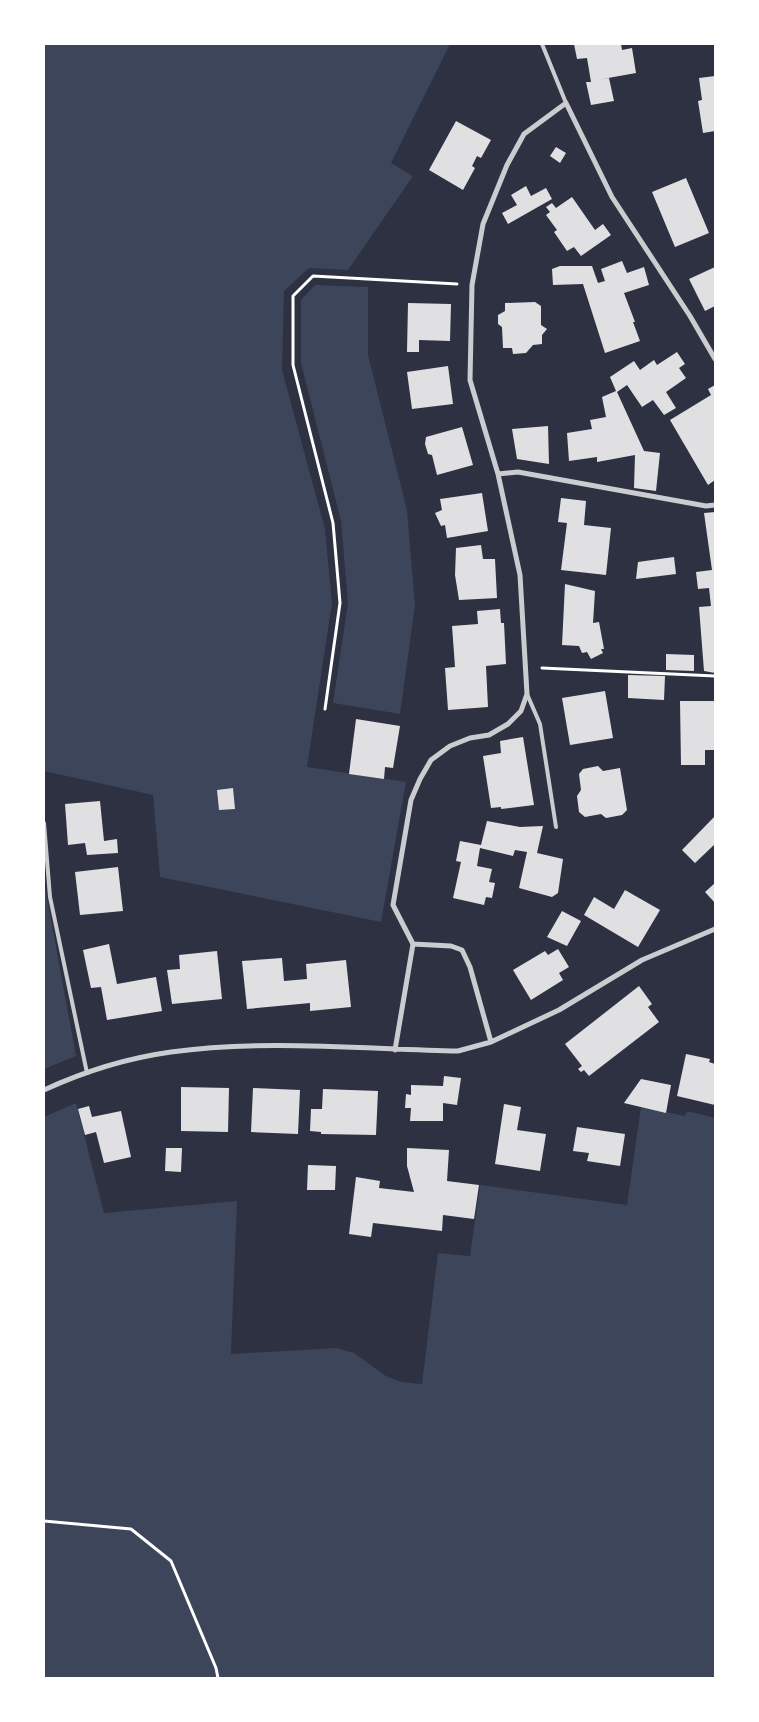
<svg xmlns="http://www.w3.org/2000/svg" width="759" height="1722" font-family="Bitter,serif">
  <style>
    .green { fill: #3c4559 }
    .building { fill: #e0e0e3 }
    .lines { fill: none; stroke-linecap: round; stroke-linejoin: round }
    .path { stroke: #fff; stroke-width: 3 }
    .service { stroke: #caccd0; stroke-width: 4 }
    .minor { stroke: #caccd0; stroke-width: 5 }
  </style>
  <rect width="100%" height="100%" fill="#2d3142"/>
  <!-- green -->
  <path class="green" d="M44,44H450L391,163L413,176L348,270L309,268L284,291L282,370L325,529L332,603L307,767L406,782L381,922L160,877L153,795L44,771Z
    M315,285L368,287V355L407,510L415,605L400,714L333,703L348,603L341,521L301,363V300Z
    M44,881L76,1056L44,1069Z
    M76,1103L104,1213L237,1201L231,1354L336,1348L354,1353L386,1376L401,1382L422,1384L438,1253L470,1256L480,1185L627,1205L641,1107L685,1116L687,1111L715,1118V1678H44V1117Z"/>
  <!-- building -->
  <path class="building" d="M574,44H621L622,50L632,48L636,73L597,80L609,78L614,101L591,105L586,82H591L587,58L577,59Z
    M715,76V131L703,133L698,101L702,100L699,78Z
    M456,121L491,140L481,158L477,156L472,166L475,168L463,190L429,170Z
    M556,147L566,153L560,163L550,156Z
    M686,178L709,233L675,247L652,192Z
    M526,186L531,196L546,188L552,199L508,224L502,213L517,205L511,195Z
    M572,197L595,230L603,224L611,235L581,256L574,247L567,251L554,232L557,230L546,215L550,212L546,207L552,203L556,208Z
    M622,261L627,273L644,267L649,285L624,293L635,322H633L640,341L605,353L583,284L553,285L552,269L560,266H592L598,283L605,281L601,269Z
    M715,267V306L705,311L689,279Z
    M535,302L541,306V325L547,329L542,335V344L533,345L526,353L513,354L512,348H503L502,327L498,324V315L505,311V303Z
    M408,303L451,304L450,341L419,340V352H407Z
    M677,352L685,364L679,368L686,378L666,392L676,408L664,415L653,400L642,407L627,385L617,392L644,451L660,453L656,491L634,488L635,455L597,462V457L569,461L567,433L592,429L590,420L606,417L602,397L616,391L610,377L634,361L640,370L654,360L657,365Z
    M448,366L453,404L412,409L407,372Z
    M715,385V480L708,485L670,420L711,395L708,389Z
    M548,426L549,464L517,459L512,429Z
    M462,427L473,465L437,475L432,455L428,454L425,444L426,437Z
    M482,493L488,531L447,538L445,525L441,526L435,513L442,510L440,499Z
    M561,498L586,501L584,525L611,528L606,575L561,570L567,523L558,522Z
    M715,512V673L704,671L699,607L711,606L709,588L698,589L696,572L712,570L704,513Z
    M481,545L483,559H495L497,598L459,600L455,575L456,548Z
    M674,557L676,574L636,579L638,562Z
    M565,584L595,591L593,623L599,622L604,649H601L603,653L591,659L587,652L582,653L579,646L562,645Z
    M500,609L501,623H504L506,664L486,666L488,707L448,710L445,668L455,667L452,626L478,624L477,611Z
    M666,654L694,655V671L666,670Z
    M628,675L665,676L664,700L628,698Z
    M605,691L613,738L570,745L562,698Z
    M680,701H715V750H705V765H681Z
    M356,719L400,726L393,768L385,767L384,779L349,774Z
    M523,737L534,805L501,809V807L491,808L483,756L501,753L500,741Z
    M598,766L603,771L620,768L627,810L622,815L606,818L601,814L585,817L579,812L577,796L581,790L579,774L583,769Z
    M233,788L235,809L219,810L217,790Z
    M100,801L104,841L117,839L118,853L87,855L85,843L68,845L65,804Z
    M715,816V844L695,863L682,850Z
    M487,821L520,827L543,826L537,853L563,859L558,893L552,897L519,888L527,852L515,850L513,856L480,848L477,866L492,869L489,882L495,883L492,898L486,897L484,905L453,898L461,862L456,861L460,841L481,845Z
    M118,867L123,911L80,915L75,872Z
    M715,883V903L705,892Z
    M625,890L660,910L638,947L584,915L594,897L614,909Z
    M562,911L581,921L567,946L547,937Z
    M109,944L117,984L156,977L162,1011L107,1020L101,987L91,988L83,950Z
    M558,949L569,967L559,973L563,980L531,1000L513,970L545,951L548,955Z
    M217,951L222,999L172,1004L167,970L180,969L179,955Z
    M282,958L284,981L307,979L306,964L346,960L351,1007L310,1011V1003L247,1009L242,961Z
    M639,986L652,1004L648,1007L659,1022L589,1076L584,1070L581,1072L578,1069L582,1066L565,1044Z
    M686,1054L710,1059L709,1062L715,1064V1105L677,1096Z
    M444,1076L461,1078L457,1105L443,1103V1121H410L411,1108H405L406,1094L411,1095V1085L443,1086Z
    M641,1079L671,1085L666,1113L624,1103Z
    M181,1087L229,1088L228,1132L181,1131Z
    M253,1088L300,1090L298,1134L251,1132Z
    M323,1089L378,1091L376,1135L321,1134V1132L310,1131L311,1109H322Z
    M504,1104L521,1107L517,1130L546,1134L540,1171L495,1164Z
    M89,1106L92,1117L121,1111L131,1157L104,1163L96,1132L85,1135L78,1109Z
    M577,1127L625,1134L620,1166L587,1161L589,1153L573,1151Z
    M166,1148H182L181,1172L165,1171Z
    M407,1148L449,1150L447,1181L479,1185L474,1219L443,1215L442,1231L373,1223L371,1237L349,1234L356,1177L380,1181L379,1188L414,1192L407,1166Z
    M308,1165L336,1166L335,1190H307Z"/>
  <g class="lines">
    <!-- path -->
    <path class="path" d="M542,668L715,676
      M325,709L340,603L333,523L293,365V296L313,276L457,284
      M44,1521L131,1529L171,1561L216,1668L218,1678"/>
    <!-- service -->
    <path class="service" d="M542,44L566,103
      M527,694L540,724L556,827
      M44,823L50,897L87,1073"/>
    <!-- minor -->
    <path class="minor" d="M498,474L518,472L706,506L715,505
      M491,1042L559,1010L642,960L715,929
      M395,1050L413,944L393,905L411,800L420,779L431,760L450,746L470,738L489,735L508,724L521,711L527,694L520,575L498,474L470,380L472,285L483,224L507,165L524,134L566,103L612,197L690,316L715,359
      M44,1090C83,1072 128,1058 171,1052C265,1039 363,1049 458,1051L491,1042L470,967L462,950L451,946L413,944"/>
  </g>
  <!-- border -->
  <rect width="759" height="1722" fill="none" stroke="#ffffff" stroke-width="90"/>
</svg>
